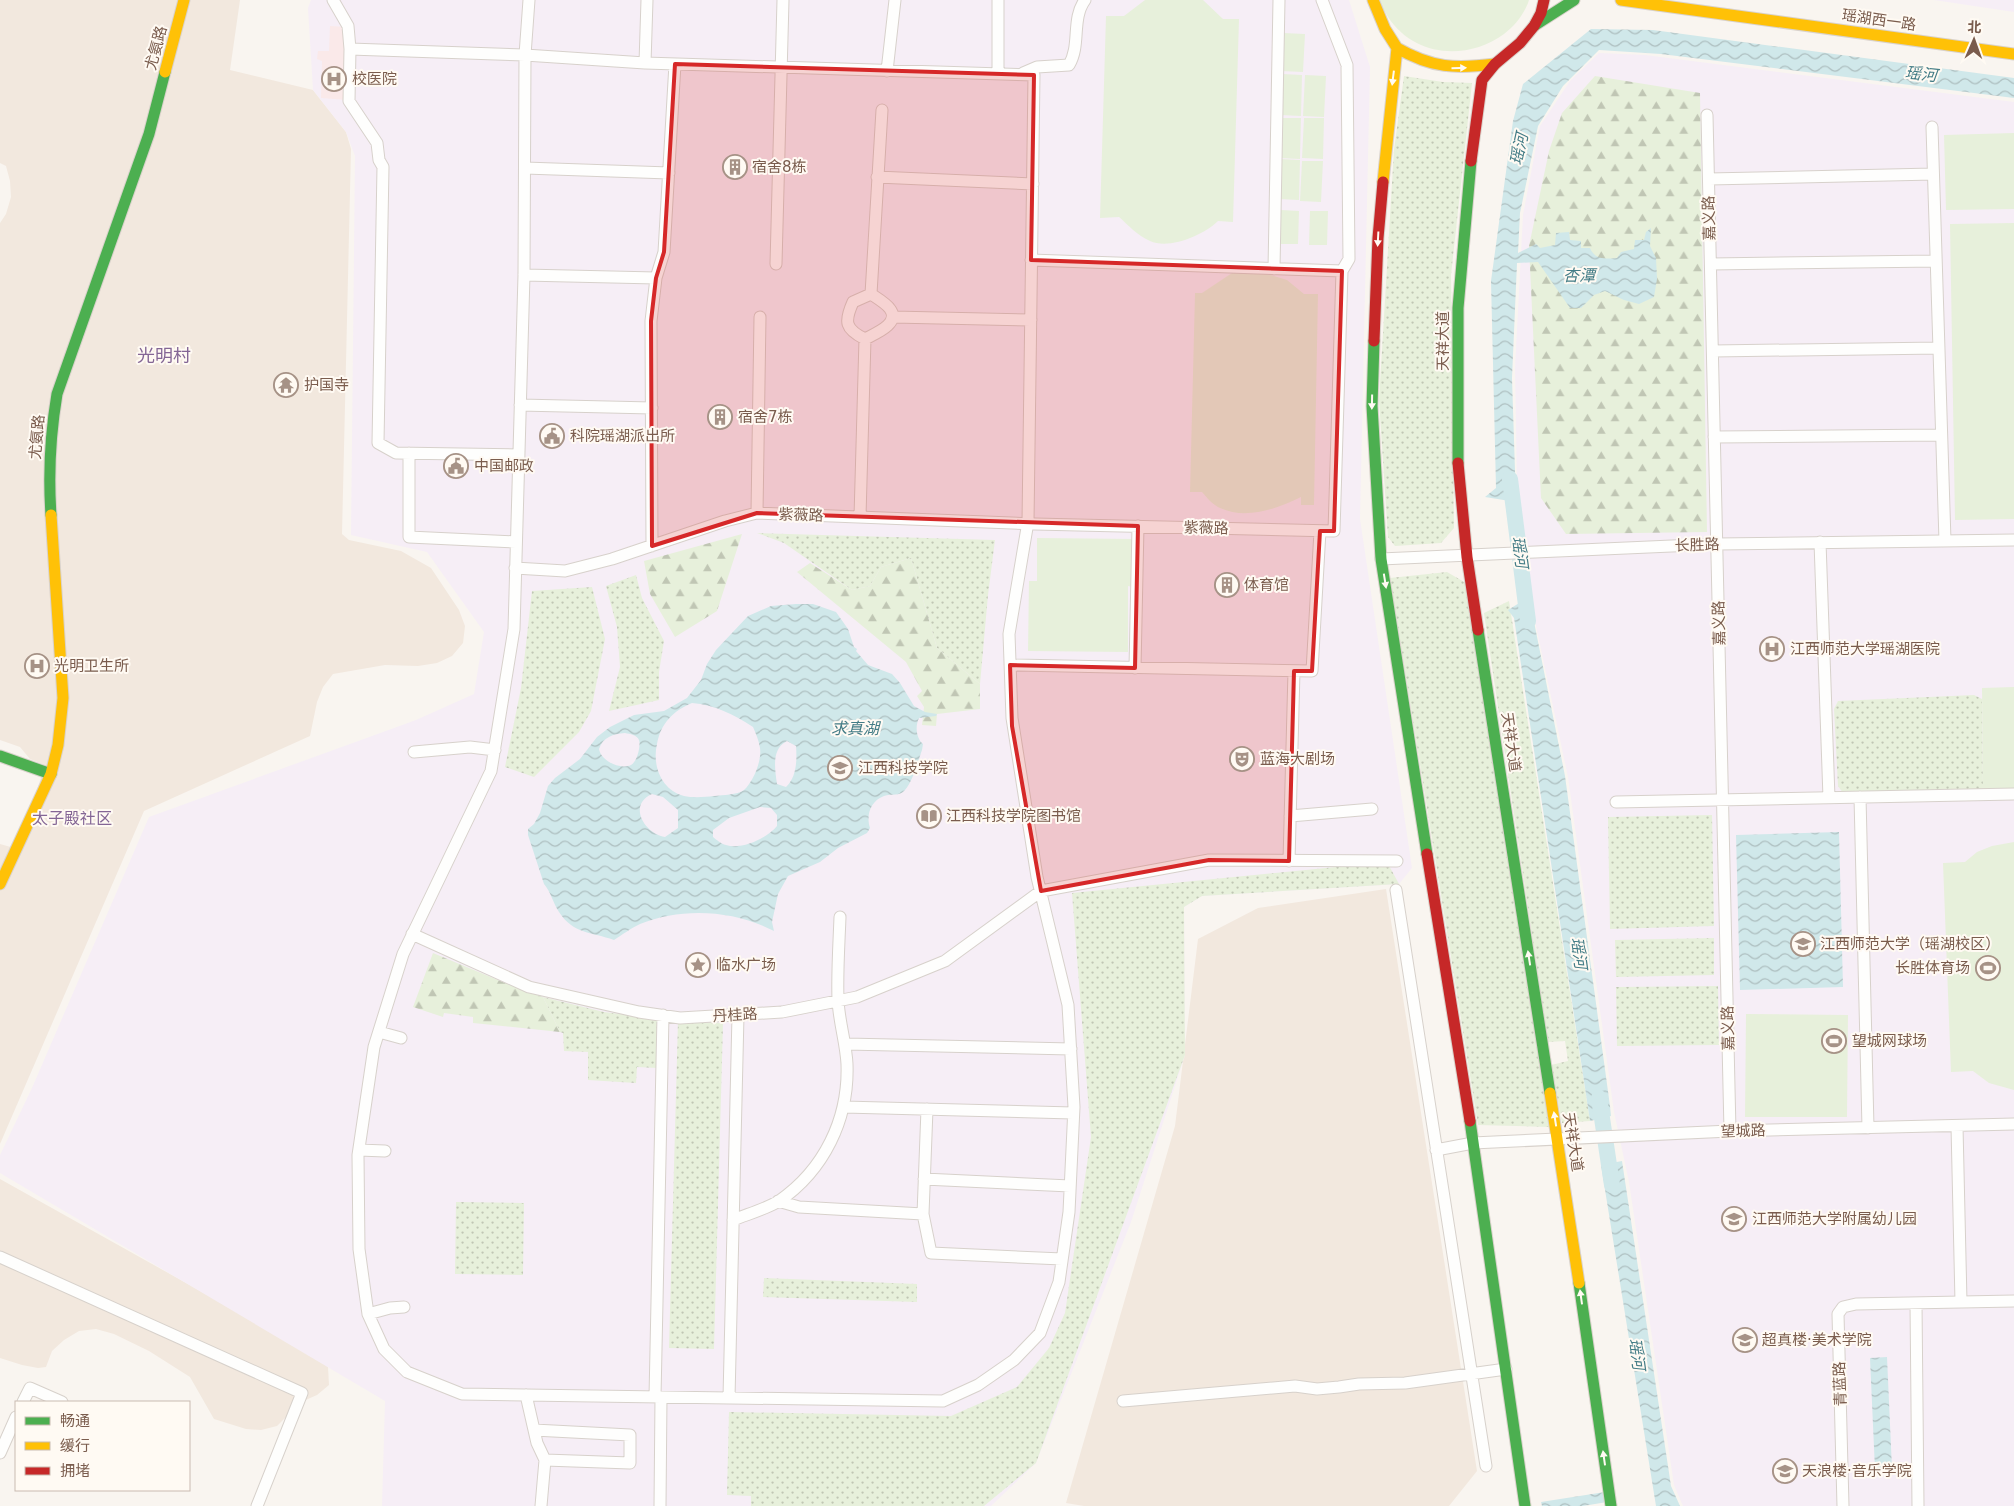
<svg xmlns="http://www.w3.org/2000/svg" width="2014" height="1506" font-family="'DejaVu Sans','Noto Sans SC',sans-serif">
  <style>
    .residential { fill: #f2e8de }
    .education { fill: #f6eef6 }
    .medical { fill: #fae9e9 }
    .grass { fill: url(#grass-dots) }
    .forest { fill: url(#forest-firs) }
    .park { fill: #e7f0db }
    .water { fill: url(#water-waves); fill-rule: evenodd }
    .lines { fill: none; stroke-linecap: round; stroke-linejoin: round }
    .river { stroke: #d0e8ea; stroke-width: 16 }
    .street-casing { stroke: #d7d1cb; stroke-width: 13 }
    .fast-casing { stroke: #d9d2cb; stroke-width: 13 }
    .slow-casing { stroke: #d9d2cb; stroke-width: 13 }
    .jam-casing { stroke: #d9d2cb; stroke-width: 13 }
    .street { stroke: #fefefd; stroke-width: 11 }
    .fast { stroke: #4caf50; stroke-width: 11 }
    .slow { stroke: #ffc107; stroke-width: 11 }
    .jam { stroke: #c62828; stroke-width: 11 }
    .oneway { fill: #fffaf3 }
    .marked { fill: #d62828; fill-opacity: 0.2; stroke: #d62828; stroke-width: 4; stroke-linejoin: round }
    .labels { text-anchor: middle; dominant-baseline: central; stroke-width: 4; stroke-linejoin: round; paint-order: stroke }
    .street-label { font-size: 15px; fill: #7a5c4d; stroke: #fffaf3 }
    .poi-label { font-size: 15px; fill: #7a5c4d; stroke: #fffaf3; text-anchor: start }
    .water-label { font-size: 16px; font-style: italic; fill: #437c86; stroke: #fffaf3 }
    .neighbourhood-label { font-size: 16px; fill: #846695; stroke: #fffaf3 }
    .quarter-label { font-size: 18px; fill: #846695; stroke: #fffaf3 }
  </style>
  <defs>
    <pattern id="grass-dots" width="8" height="8" patternUnits="userSpaceOnUse" patternTransform="scale(1.25)"><rect width="8" height="8" fill="#e7f0db"/><path d="M2 2h.1M6 6h.1" fill="none" stroke="#c0c6b4" stroke-width="1.8" stroke-linecap="round"/></pattern>
    <pattern id="forest-firs" width="22" height="20" patternUnits="userSpaceOnUse" patternTransform="scale(1.25)"><rect width="22" height="20" fill="#e7f0db"/><path d="M5 1l3.5 6h-7zM16 11l3.5 6h-7z" fill="#c0c6b4"/></pattern>
    <pattern id="water-waves" width="16" height="10" patternUnits="userSpaceOnUse" patternTransform="scale(1.25)"><rect width="16" height="10" fill="#d0e8ea"/><path d="M0 5q4-4 8 0t8 0" fill="none" stroke="#aebfc0"/></pattern>
  </defs>
  <rect width="100%" height="100%" fill="#f9f5f0"/>
  <!-- residential -->
  <path class="residential" d="M0,0H240L230,70L313,90L346,132L351,149L342,534L349,540L401,551L431,568L459,610L465,626L463,643L452,656L437,663L418,666L385,665L333,674L323,687L317,702L310,736L144,811L0,1144V844L18,849L45,765L30,759L20,747L0,740V223L6,214L11,197L10,181L6,166L0,163Z
    M1386,889L1477,1471L1449,1506H1084L1066,1503L1175,1126L1198,939L1258,908Z
    M0,1179L315,1355L328,1367L329,1385L317,1395L301,1402L277,1426L261,1430L246,1429L214,1419L190,1377L149,1351L114,1334L96,1329L79,1331L64,1340L52,1351L46,1367L38,1368L22,1365L0,1358Z"/>
  <!-- education -->
  <path class="education" d="M311,0H1349L1370,67L1360,519L1412,868L1399,884L1202,896L1184,907L1185,1055L1131,1222L1036,1463L991,1506H382L385,1401L0,1173V1155L32,1088L149,817L416,720L474,694L484,632L427,552L351,535L355,156L346,132L313,90L308,8Z
    M1934,0H2014V12Z
    M1599,53L1645,55L2014,102V1506H1683L1674,1485L1629,1182L1614,1112L1568,777L1536,626L1517,485L1515,368L1523,215L1540,126L1570,81Z"/>
  <!-- medical -->
  <path class="medical" d="M330,26L347,27V100L321,98L322,61L317,59L318,51H329Z"/>
  <!-- grass -->
  <path class="grass" d="M1404,76L1443,82L1472,83L1451,275L1454,528L1441,543L1395,546L1388,537L1379,400L1394,150Z
    M757,533L995,540L988,595L980,684L937,648L911,558L881,567L870,586L852,590L784,543Z
    M1447,572L1466,583L1549,1127L1478,1125L1390,578Z
    M636,575L642,598L664,641L659,672V700L609,711L620,667L617,627L606,586Z
    M592,587L605,639L591,711L579,732L534,777L505,767L521,688L532,591Z
    M1509,601L1590,1121L1562,1123L1551,1065L1568,1061L1565,1041L1548,1042L1484,613Z
    M1974,695L1982,699L1983,790L1843,793L1838,786L1834,709L1838,701Z
    M1712,815L1714,926L1610,929L1608,817Z
    M1387,862L1399,884L1202,896L1184,907L1185,1055L1036,1463L984,1506H751V1496L727,1495L729,1412L951,1416L1017,1387L1049,1348L1065,1313L1091,1137L1072,893Z
    M1714,938V975L1616,977L1615,940Z
    M1718,986L1719,1045L1617,1046L1616,987Z
    M543,997L604,1012L658,1019L657,1068L637,1067L636,1083L588,1080V1052L564,1051L563,1033L560,1032Z
    M678,1021L723,1023L714,1349L669,1348Z
    M456,1202L524,1203L523,1275L455,1274Z
    M764,1278L917,1284V1302L763,1297Z"/>
  <!-- forest -->
  <path class="forest" d="M1595,76L1700,93L1707,532L1566,534L1541,498L1529,246L1549,151L1562,113Z
    M742,534L717,611L675,637L650,594L644,561Z
    M911,558L937,648L980,684V709L937,714L936,726L922,725L924,707L917,696L922,691L906,662L797,572L810,563L852,590L870,586L881,567Z
    M433,953L515,987L543,997L560,1032L473,1023V1017L444,1013L443,1017L413,1007Z"/>
  <!-- park -->
  <path class="park" d="M1145,0H1203L1223,19H1239L1233,222L1218,221C1204,235 1169,250 1150,241C1138,236 1128,225 1119,217L1100,218L1106,16H1124Z
    M1379,0H1529C1525,13 1515,26 1504,34C1467,61 1414,57 1388,17C1385,11 1381,6 1379,0Z
    M1283,33L1305,34L1303,72L1281,71Z
    M1282,74L1302,75L1301,116L1280,115Z
    M1305,75L1326,76L1324,117L1303,116Z
    M1281,118H1301L1300,159L1279,158Z
    M1304,118H1324L1323,159L1302,158Z
    M2014,133V209L1946,210L1944,135Z
    M1280,159L1300,160L1299,200L1278,199Z
    M1302,161H1323L1321,202L1300,201Z
    M1281,210L1299,211L1298,244H1281Z
    M1310,211H1328L1327,245H1309Z
    M2014,223V519L1955,520L1950,224Z
    M1258,271L1287,280L1304,294H1318L1314,505H1301V497C1277,509 1246,520 1220,508C1213,505 1207,498 1202,492H1190L1195,293H1202L1232,273Z
    M1037,538L1134,539L1133,587L1128,586V652L1028,651L1029,581H1037Z
    M2014,687V789L1983,790L1982,688Z
    M2014,842V1090L1989,1083L1973,1071L1951,1072L1943,863L1965,862L1977,852L1992,846Z
    M1746,1014L1848,1015L1847,1117H1745Z"/>
  <!-- water -->
  <path class="water" d="M1591,29L1653,30L2014,78V98L1661,54L1599,50L1563,86L1538,126L1520,213L1518,253L1536,244L1540,248L1555,245L1556,233L1569,232L1570,240L1581,241V248H1590C1595,260 1605,259 1617,258L1621,252L1634,249L1635,240H1644L1646,232L1651,228L1650,246L1656,258L1657,279L1654,297L1639,304L1624,300L1605,291L1594,295L1581,308H1570L1538,262L1517,263L1512,378L1516,502L1485,497L1496,488L1491,281L1513,121L1523,84Z
    M1529,597L1565,776L1610,1106L1611,1116L1590,1121L1514,618L1508,610Z
    M796,604H813L836,612L848,629L854,647L857,649L856,651L868,665L892,674L900,683L914,706L925,712L937,714L936,716L919,718C915,726 916,738 923,744L922,750C918,761 913,781 905,790C899,797 892,793 884,796C870,801 866,816 870,828L867,833L838,848L820,862L788,876L778,894L772,922L774,931C734,910 682,907 640,924C631,928 622,935 614,940C592,932 573,934 559,912C553,903 551,892 544,884L528,835V829L534,824L540,813L548,786L555,778L580,759L597,737L610,727L634,715L664,711L687,698L701,680L707,664L716,650L748,616L771,606ZM692,703C715,705 733,714 753,727C756,734 759,741 760,748C762,761 753,782 744,790C737,795 723,795 714,796C705,797 693,798 684,796C661,790 652,765 657,744C661,723 673,711 692,703ZM625,733C630,734 637,735 639,740C641,746 637,762 631,765C620,770 601,761 599,749C603,737 613,734 625,733ZM787,741L796,746C797,759 797,777 786,787L777,784C775,769 771,749 787,741ZM652,794L663,797L678,810V828L665,837C645,834 627,805 652,794ZM760,807L771,808L777,815V826C767,838 742,850 726,845C721,844 717,840 713,837V830L729,818Z
    M1839,832L1843,987L1740,990L1736,835Z
    M1622,1161L1671,1486L1680,1506H1656L1601,1165Z
    M1887,1357L1892,1469L1875,1470L1870,1358Z
    M1605,1492L1607,1502L1583,1506H1542L1541,1502Z"/>
  <g class="lines">
    <!-- river -->
    <path class="river" d="M1510,479L1528,621
      M1599,1098L1612,1185"/>
    <defs>
      <path id="street" d="M333,0L348,26L350,49L349,101L377,143L379,160L383,167L378,443L396,453L519,455
        M1322,0L1347,65L1349,259L1342,271
        M350,49L525,55L529,0
        M525,55L645,63L1034,75L1028,522L1009,634L1012,718L1037,877L1068,1005L1074,1107L1069,1212L1059,1282L1040,1333L1014,1360L978,1385L943,1401L462,1394L407,1372L384,1349L368,1314L359,1249L358,1155L374,1047L403,954L491,771L514,629L524,275Z
        M645,63L647,0
        M887,71L895,0
        M1023,73L1037,67L1069,65C1081,45 1071,19 1085,0
        M998,74V0
        M1707,115L1730,1131
        M1932,127L1945,541
        M525,168L669,173
        M877,177L1033,184
        M1709,179L1933,174
        M776,264L783,0
        M1711,264L1936,261
        M1274,269L1279,0
        M524,275L656,278
        M871,294L882,110
        M871,294C877,298 887,304 890,309C901,324 874,334 865,339C845,329 844,322 853,302Z
        M893,317L1031,320
        M1713,351L1939,348
        M520,405L652,408
        M1714,437L1941,435
        M409,453V537L516,542
        M757,513L760,317
        M860,517L865,339
        M1820,542L1829,798
        M652,546L651,321L656,278L664,252L675,64
        M1381,559L1717,544L2014,540
        M515,568L565,571L612,559L725,521L757,513L1035,524L1334,531L1342,271L1031,260
        M1010,665L1312,671L1320,531
        M1135,668L1138,526
        M414,752L470,747L495,750
        M1860,797L1868,1128
        M1616,802L2014,794
        M1290,816L1372,809
        M1289,861L1294,671
        M1396,890L1486,1466
        M412,934L529,987L639,1012L680,1018L782,1012L857,997L945,961L1041,891L1209,860L1397,861
        M379,1032L401,1038
        M846,1044L1071,1049
        M844,1107L1073,1113
        M1957,1126L1961,1302
        M359,1150L385,1151
        M1436,1150L1473,1143L1730,1131L2014,1124
        M924,1179L1070,1186
        M778,1201L799,1207L923,1214L927,1109
        M923,1214L931,1253L1062,1259
        M733,1220C748,1214 766,1209 779,1201C824,1170 849,1119 847,1064C846,1043 839,1022 838,1000C837,973 839,944 840,917
        M0,1257L302,1393L257,1506
        M1916,1303L1918,1506
        M368,1314L390,1308L404,1307
        M526,1395L537,1443L545,1460L541,1506
        M655,1397L663,1015
        M729,1398L738,1015
        M1123,1401L1295,1386L1317,1389L1339,1387L1359,1384L1405,1383L1506,1369
        M23,1402L30,1388L62,1402
        M534,1430L630,1435V1463L545,1460
        M0,1453L16,1417
        M660,1506L661,1397
        M1843,1506L1838,1314L1843,1307L1856,1304L2014,1301"/>
      <path id="fast" d="M1535,25L1574,0
        M1374,341L1372,406L1381,559L1427,854
        M1458,463V308L1471,161
        M51,515C48,472 50,436 57,394L149,134L165,72
        M1478,630L1550,1093
        M0,756L51,774
        M1470,1121L1525,1506
        M1579,1283L1611,1506"/>
      <path id="slow" d="M1373,0L1385,29L1397,48L1383,182
        M1621,0L2014,54
        M1397,48C1432,68 1455,69 1495,64
        M165,72L184,0
        M0,884L51,774L58,745L63,698L51,515
        M1550,1093L1579,1283"/>
      <path id="jam" d="M1471,161L1482,80L1495,64L1520,43L1534,26L1541,13L1544,0
        M1374,341L1378,238L1383,182
        M1458,463L1467,557L1478,630
        M1427,854L1470,1121"/>
    </defs>
    <!-- street casing -->
    <use href="#street" class="street-casing"/>
    <!-- fast casing -->
    <use href="#fast" class="fast-casing"/>
    <!-- slow casing -->
    <use href="#slow" class="slow-casing"/>
    <!-- jam casing -->
    <use href="#jam" class="jam-casing"/>
    <!-- street -->
    <use href="#street" class="street"/>
    <!-- fast -->
    <use href="#fast" class="fast"/>
    <!-- slow -->
    <use href="#slow" class="slow"/>
    <!-- jam -->
    <use href="#jam" class="jam"/>
  </g>
  <!-- one-way arrows -->
  <defs><path id="oneway-solid" d="M-6-.8H1V-3.2L6.5 0L1 3.2V.8H-6Z" transform="scale(1.25)"/></defs>
  <g class="oneway">
    <use href="#oneway-solid" transform="translate(1459 68) rotate(-1)"/>
    <use href="#oneway-solid" transform="translate(1393 78) rotate(97)"/>
    <use href="#oneway-solid" transform="translate(1378 239) rotate(93)"/>
    <use href="#oneway-solid" transform="translate(1372 402) rotate(91)"/>
    <use href="#oneway-solid" transform="translate(1385 581) rotate(81)"/>
    <use href="#oneway-solid" transform="translate(1529 958) rotate(-99)"/>
    <use href="#oneway-solid" transform="translate(1555 1119) rotate(-99)"/>
    <use href="#oneway-solid" transform="translate(1581 1297) rotate(-98)"/>
    <use href="#oneway-solid" transform="translate(1604 1458) rotate(-98)"/>
  </g>
  <!-- marked area -->
  <path class="marked" d="M675,64L1034,75L1031,260L1342,271L1334,531H1320L1312,671H1294L1289,861L1209,860L1041,891L1012,726L1010,665L1135,668L1138,526L757,513L652,546L651,321L656,278L664,252Z"/>
  <!-- icons -->
  <defs>
    <symbol id="hospital-ring" viewBox="-11 -11 22 22"><circle r="9.5" fill="#fffaf3" stroke="#a69286" stroke-width="1.5"/><path d="M-5-5h3v3.5h4V-5h3V5h-3V1.5h-4V5h-3Z" fill="#a69286"/></symbol>
    <symbol id="building-ring" viewBox="-11 -11 22 22"><circle r="9.5" fill="#fffaf3" stroke="#a69286" stroke-width="1.5"/><path d="M-4-6H4V6H1V3H-1V6H-4ZM-2.5-4.3h1.7v1.8h-1.7ZM.8-4.3h1.7v1.8H.8ZM-2.5-1h1.7V.8h-1.7ZM.8-1h1.7V.8H.8Z" fill="#a69286"/></symbol>
    <symbol id="temple-ring" viewBox="-11 -11 22 22"><circle r="9.5" fill="#fffaf3" stroke="#a69286" stroke-width="1.5"/><path d="M0-6L5-2H3V0L6.5 2.5H4V6H1.5V3h-3V6H-4V2.5H-6.5L-3 0V-2H-5Z" fill="#a69286"/></symbol>
    <symbol id="civic-ring" viewBox="-11 -11 22 22"><circle r="9.5" fill="#fffaf3" stroke="#a69286" stroke-width="1.5"/><path d="M-.6-6.5H3V-4.5H.6V-3L4-1V1h2V6H-6V1h2V-1L-.6-3ZM-1.2 2.5V6h2.4V2.5Z" fill="#a69286"/></symbol>
    <symbol id="theatre-ring" viewBox="-11 -11 22 22"><circle r="9.5" fill="#fffaf3" stroke="#a69286" stroke-width="1.5"/><path d="M-5-5.5Q0-4 5-5.5V0Q5 5 0 6Q-5 5-5 0ZM-3.3-2.5H-1v1.5H-3.3ZM1-2.5H3.3v1.5H1ZM-2.8 1Q0 5.5 2.8 1Z" fill="#a69286"/></symbol>
    <symbol id="university-ring" viewBox="-11 -11 22 22"><circle r="9.5" fill="#fffaf3" stroke="#a69286" stroke-width="1.5"/><path d="M0-5L7-2L0 1L-7-2ZM-4 1L0 2.5L4 1V4Q0 6-4 4Z" fill="#a69286"/></symbol>
    <symbol id="library-ring" viewBox="-11 -11 22 22"><circle r="9.5" fill="#fffaf3" stroke="#a69286" stroke-width="1.5"/><path d="M-6-4Q-3-5.5-.7-3.5V5Q-3 3-6 4ZM6-4Q3-5.5 .7-3.5V5Q3 3 6 4Z" fill="#a69286"/></symbol>
    <symbol id="sight-ring" viewBox="-11 -11 22 22"><circle r="9.5" fill="#fffaf3" stroke="#a69286" stroke-width="1.5"/><path d="M0-6L1.8-2.2L6-1.7L2.9 1.2L3.7 5.4L0 3.3L-3.7 5.4L-2.9 1.2L-6-1.7L-1.8-2.2Z" fill="#a69286"/></symbol>
    <symbol id="stadium-ring" viewBox="-11 -11 22 22"><circle r="9.5" fill="#fffaf3" stroke="#a69286" stroke-width="1.5"/><path d="M0-5a6.5 5 0 1 0 0 10a6.5 5 0 1 0 0-10ZM-3.5-1.8h7v3.6h-7Z" fill="#a69286"/></symbol>
    <symbol id="school-ring" viewBox="-11 -11 22 22"><circle r="9.5" fill="#fffaf3" stroke="#a69286" stroke-width="1.5"/><path d="M0-5L7-2L0 1L-7-2ZM-4 1L0 2.5L4 1V4Q0 6-4 4Z" fill="#a69286"/></symbol>
  </defs>
  <g fill-rule="evenodd">
    <use href="#hospital-ring" x="320" y="65" width="28" height="28"/>
    <use href="#building-ring" x="721" y="153" width="28" height="28"/>
    <use href="#temple-ring" x="272" y="371" width="28" height="28"/>
    <use href="#building-ring" x="706" y="403" width="28" height="28"/>
    <use href="#civic-ring" x="538" y="422" width="28" height="28"/>
    <use href="#civic-ring" x="442" y="452" width="28" height="28"/>
    <use href="#building-ring" x="1213" y="571" width="28" height="28"/>
    <use href="#hospital-ring" x="1758" y="635" width="28" height="28"/>
    <use href="#hospital-ring" x="23" y="652" width="28" height="28"/>
    <use href="#theatre-ring" x="1228" y="745" width="28" height="28"/>
    <use href="#university-ring" x="826" y="754" width="28" height="28"/>
    <use href="#library-ring" x="915" y="802" width="28" height="28"/>
    <use href="#university-ring" x="1789" y="930" width="28" height="28"/>
    <use href="#sight-ring" x="684" y="951" width="28" height="28"/>
    <use href="#stadium-ring" x="1974" y="954" width="28" height="28"/>
    <use href="#stadium-ring" x="1820" y="1027" width="28" height="28"/>
    <use href="#school-ring" x="1720" y="1205" width="28" height="28"/>
    <use href="#university-ring" x="1731" y="1326" width="28" height="28"/>
    <use href="#university-ring" x="1771" y="1457" width="28" height="28"/>
  </g>
  <g class="labels">
    <!-- street labels -->
    <g class="street-label">
      <text transform="translate(1879 20) rotate(8)">瑶湖西一路</text>
      <text transform="translate(156 48) rotate(-75)">尤氨路</text>
      <text transform="translate(1709 218) rotate(-91)">嘉义路</text>
      <text transform="translate(1443 341) rotate(-90)">天祥大道</text>
      <text transform="translate(37 437) rotate(-85)">尤氨路</text>
      <text transform="translate(801 515) rotate(2)">紫薇路</text>
      <text transform="translate(1206 528) rotate(1)">紫薇路</text>
      <text transform="translate(1697 545) rotate(-2)">长胜路</text>
      <text transform="translate(1719 623) rotate(-91)">嘉义路</text>
      <text transform="translate(1511 742) rotate(82)">天祥大道</text>
      <text transform="translate(735 1015) rotate(-3)">丹桂路</text>
      <text transform="translate(1728 1028) rotate(-91)">嘉义路</text>
      <text transform="translate(1743 1131) rotate(-2)">望城路</text>
      <text transform="translate(1573 1142) rotate(81)">天祥大道</text>
      <text transform="translate(1840 1384) rotate(-92)">青蓝路</text>
    </g>
    <!-- poi labels -->
    <g class="poi-label">
      <text x="352" y="79">校医院</text>
      <text x="752" y="167">宿舍8栋</text>
      <text x="304" y="385">护国寺</text>
      <text x="738" y="417">宿舍7栋</text>
      <text x="570" y="436">科院瑶湖派出所</text>
      <text x="474" y="466">中国邮政</text>
      <text x="1244" y="585">体育馆</text>
      <text x="1790" y="649">江西师范大学瑶湖医院</text>
      <text x="54" y="666">光明卫生所</text>
      <text x="1260" y="759">蓝海大剧场</text>
      <text x="858" y="768">江西科技学院</text>
      <text x="946" y="816">江西科技学院图书馆</text>
      <text x="1820" y="944">江西师范大学（瑶湖校区）</text>
      <text x="716" y="965">临水广场</text>
      <text x="1970" y="968" text-anchor="end">长胜体育场</text>
      <text x="1852" y="1041">望城网球场</text>
      <text x="1752" y="1219">江西师范大学附属幼儿园</text>
      <text x="1762" y="1340">超真楼·美术学院</text>
      <text x="1802" y="1471">天浪楼·音乐学院</text>
    </g>
    <!-- water labels -->
    <g class="water-label">
      <text transform="translate(1921 74) rotate(6)">瑶河</text>
      <text transform="translate(1519 149) rotate(-78)">瑶河</text>
      <text x="1579" y="275">杏潭</text>
      <text transform="translate(1520 552) rotate(82)">瑶河</text>
      <text x="855" y="728">求真湖</text>
      <text transform="translate(1579 953) rotate(82)">瑶河</text>
      <text transform="translate(1637 1354) rotate(82)">瑶河</text>
    </g>
    <!-- neighbourhood labels -->
    <g class="neighbourhood-label">
      <text x="72" y="818">太子殿社区</text>
    </g>
    <!-- quarter labels -->
    <g class="quarter-label">
      <text x="164" y="355">光明村</text>
    </g>
  </g>
  <!-- legend -->
  <rect x="15" y="1401" width="175" height="90" fill="#fffaf3" stroke="#cabbb1"/>
  <rect x="25" y="1417" width="25" height="8" fill="#4caf50" stroke="#cabbb1"/>
  <text x="60" y="1426" font-size="15" fill="#7a5c4d">畅通</text>
  <rect x="25" y="1442" width="25" height="8" fill="#ffc107" stroke="#cabbb1"/>
  <text x="60" y="1451" font-size="15" fill="#7a5c4d">缓行</text>
  <rect x="25" y="1467" width="25" height="8" fill="#c62828" stroke="#cabbb1"/>
  <text x="60" y="1476" font-size="15" fill="#7a5c4d">拥堵</text>
  <!-- north arrow -->
  <g transform="translate(1974 40) rotate(2)" stroke="#fffaf3" stroke-width="4" paint-order="stroke">
  <path d="M0-4L9 19L0 12L-9 19Z" fill="#7a5c4d"/>
  <text y="-8" font-size="14" font-weight="bold" text-anchor="middle" fill="#7a5c4d">北</text>
  </g>
</svg>
